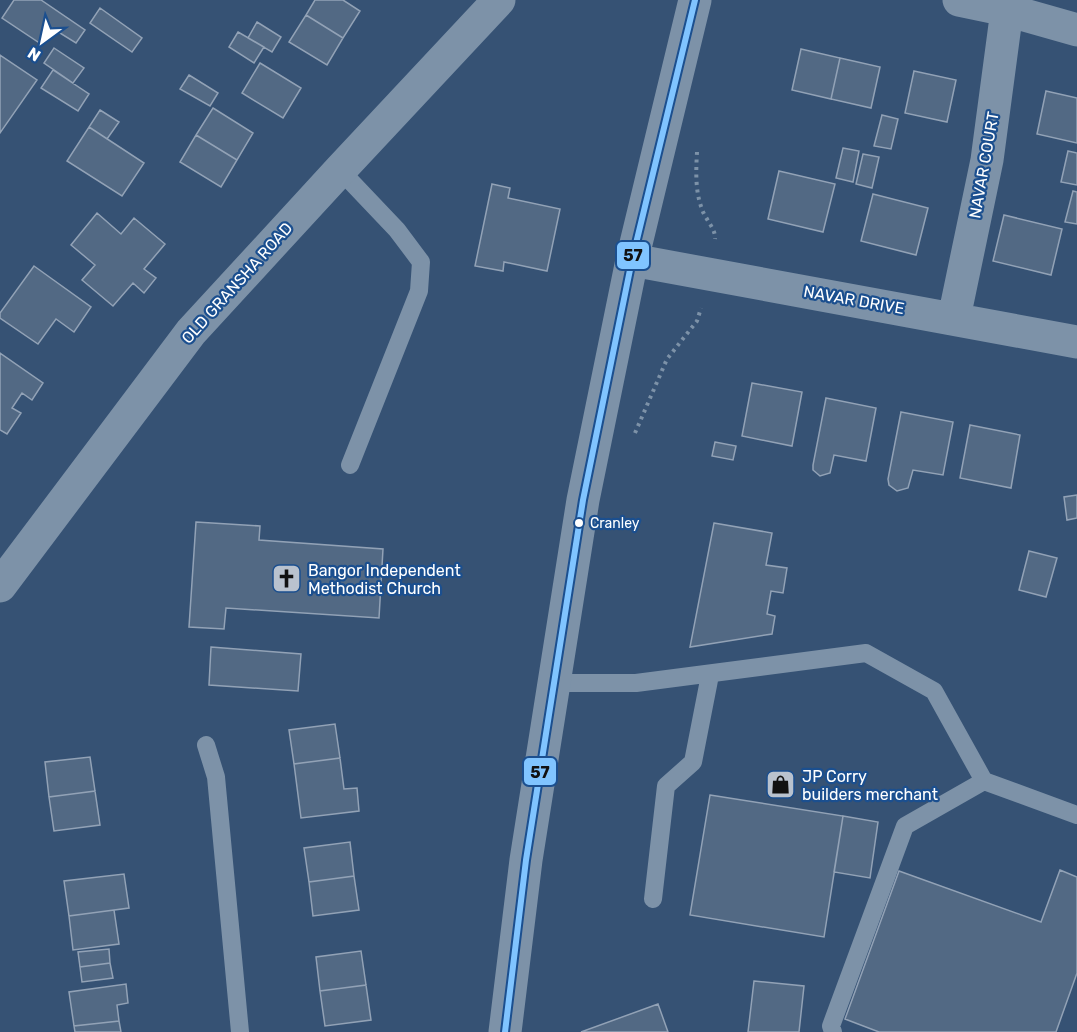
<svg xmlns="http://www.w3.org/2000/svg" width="1077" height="1032" font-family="Rubik,sans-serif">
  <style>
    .building { fill: #526984; stroke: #92a2b6; stroke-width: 1.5 }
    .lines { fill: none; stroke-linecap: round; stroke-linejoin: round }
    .path { stroke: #7d92a8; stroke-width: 4; stroke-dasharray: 3 4.5; stroke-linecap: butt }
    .service { stroke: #7d92a8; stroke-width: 18 }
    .minor { stroke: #7d92a8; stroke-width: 33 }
    .tertiary { stroke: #7d92a8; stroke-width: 33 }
    .bus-1-casing { stroke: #1b4f8f; stroke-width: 10 }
    .bus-1 { stroke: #80c4ff; stroke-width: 6 }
    .bus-dot { fill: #fff; stroke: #1b4f8f; stroke-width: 2 }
    .labels { text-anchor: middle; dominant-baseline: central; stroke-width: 4.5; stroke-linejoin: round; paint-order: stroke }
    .bus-label { font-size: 14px; fill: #fff; stroke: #1b4f8f; text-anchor: start }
    .street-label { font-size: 16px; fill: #fff; stroke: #1b4f8f }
    .poi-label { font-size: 16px; fill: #fff; stroke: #1b4f8f; text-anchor: start }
    .line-badge { stroke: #1b4f8f; stroke-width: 2 }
    .pale-badge-label { font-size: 16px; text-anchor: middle; font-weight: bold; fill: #111 }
  </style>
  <rect width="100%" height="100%" fill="#365274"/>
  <!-- building -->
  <path class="building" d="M14,0H41L85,30L76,43L52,28L41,44L2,18Z
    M315,0H343L360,11L343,38L306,15Z
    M100,8L142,38L132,52L90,23Z
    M306,15L343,38L327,65L289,42Z
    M257,22L281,37L272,52L248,38Z
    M238,32L264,47L254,63L229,47Z
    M54,48L84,68L73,83L44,63Z
    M801,49L840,58L831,99L792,90Z
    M0,55L37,80L0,133Z
    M840,58L880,67L871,108L831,99Z
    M260,63L301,88L283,118L242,93Z
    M53,70L89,94L78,111L41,88Z
    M914,71L956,80L947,122L905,113Z
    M189,75L218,93L210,106L180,89Z
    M1046,91L1077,98V143L1037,134Z
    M213,108L253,133L237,160L196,135Z
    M100,110L119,122L107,139L89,127Z
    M882,115L898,119L891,149L874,146Z
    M89,127L144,163L122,196L67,161Z
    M196,135L237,160L221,187L180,162Z
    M843,148L859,151L853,182L836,178Z
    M1068,151L1077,153V185L1061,182Z
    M863,154L879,157L872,188L856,184Z
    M779,171L835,184L823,232L768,219Z
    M492,184L510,188L508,198L560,209L547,271L504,262L503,271L475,266Z
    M1073,191L1077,192V224L1065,222Z
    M873,194L928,208L916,255L861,241Z
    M97,213L121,234L134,218L165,244L144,269L156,278L144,293L133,283L113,306L82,280L95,265L71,245Z
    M1004,215L1062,229L1051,275L993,261Z
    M34,266L91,307L74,332L56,319L38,344L0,318V313Z
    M0,353L43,383L32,400L22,393L12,408L21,413L7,434L0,430Z
    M752,383L802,392L792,446L742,436Z
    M826,398L876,408L866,461L834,455L830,473L820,476L813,470V465Z
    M901,412L953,422L943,475L913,470L908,488L897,491L889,485L888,479Z
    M970,425L1020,435L1011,488L960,478Z
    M715,442L736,446L733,460L712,456Z
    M1077,495V518L1067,520L1064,497Z
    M196,522L260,526L259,540L383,549L379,618L226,608L224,629L189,627Z
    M714,523L772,533L766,565L787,568L783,593L771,591L767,614L775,616L772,634L690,647Z
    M1029,551L1057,558L1046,597L1019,590Z
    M211,647L301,654L298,691L209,685Z
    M335,724L340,758L294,764L289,730Z
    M90,757L95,791L49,797L45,762Z
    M340,758L344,789L357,788L359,811L301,818L294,764Z
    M95,791L100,825L54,831L49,797Z
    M710,795L843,816L824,937L690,915Z
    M843,816L878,822L870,878L834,872Z
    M350,842L354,876L309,882L304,848Z
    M1060,870L1077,877V973L1056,1032H879L845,1019L899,871L1041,922Z
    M124,874L129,908L69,916L64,881Z
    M354,876L359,910L313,916L309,882Z
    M114,910L119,944L73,950L69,916Z
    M109,949L110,963L80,967L78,952Z
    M361,951L366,985L320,991L316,957Z
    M110,963L113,978L82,982L80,967Z
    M754,981L804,986L799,1032H748Z
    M126,984L128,1003L117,1005L119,1021L74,1026L69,992Z
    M366,985L371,1020L325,1026L320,991Z
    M658,1004L668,1032H581Z
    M119,1021L121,1032H75L74,1026Z"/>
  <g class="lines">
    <!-- path -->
    <path class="path" d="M697,152C696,171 695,191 702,209C705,219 716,229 715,239
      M635,433L667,359L697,321L701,308"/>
    <!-- service -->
    <path class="service" d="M340,170L397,230L421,262L419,291L350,465
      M554,683H636L866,653L934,691L984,781L1077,815
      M206,745L216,777L240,1032
      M653,899L666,786L693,762L710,675
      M833,1032L831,1026L905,826L984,781"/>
    <!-- minor -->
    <path class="minor" d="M959,0L1007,10L1077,30
      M632,260L1077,342
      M954,318L987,160L1007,10
      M0,586L191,332L340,170L499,0"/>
    <!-- tertiary -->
    <path class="tertiary" d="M505,1032L526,860L583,500L632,260L695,0"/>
    <defs>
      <path id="bus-1" d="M505,1032L526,860L583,500L632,260L695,0"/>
    </defs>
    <!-- bus-1 casing -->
    <use href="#bus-1" class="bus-1-casing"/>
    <!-- bus-1 -->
    <use href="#bus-1" class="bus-1"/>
  </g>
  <!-- icons -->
  <defs>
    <symbol id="church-square" viewBox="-11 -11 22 22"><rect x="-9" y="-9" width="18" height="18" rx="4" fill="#b9c2ce" stroke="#1b4f8f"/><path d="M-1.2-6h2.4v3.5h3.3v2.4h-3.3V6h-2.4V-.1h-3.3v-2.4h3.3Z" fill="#111"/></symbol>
    <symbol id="shop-square" viewBox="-11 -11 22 22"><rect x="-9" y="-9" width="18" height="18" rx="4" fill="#b9c2ce" stroke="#1b4f8f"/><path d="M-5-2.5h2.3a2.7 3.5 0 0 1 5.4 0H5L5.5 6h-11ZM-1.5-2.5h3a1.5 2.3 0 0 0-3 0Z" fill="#111"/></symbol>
  </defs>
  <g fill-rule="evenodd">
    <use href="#church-square" x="270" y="562" width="33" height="33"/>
    <use href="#shop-square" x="764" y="768" width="33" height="33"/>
  </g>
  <!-- markers -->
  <circle class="bus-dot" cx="579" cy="523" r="5"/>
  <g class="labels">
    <!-- bus labels -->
    <g class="bus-label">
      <text x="590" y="523">Cranley</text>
    </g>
    <!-- street labels -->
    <g class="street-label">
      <text transform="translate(984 165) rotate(-80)">NAVAR COURT</text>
      <text transform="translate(237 283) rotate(-48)">OLD GRANSHA ROAD</text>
      <text transform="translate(854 300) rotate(10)">NAVAR DRIVE</text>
    </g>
    <!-- poi labels -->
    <g class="poi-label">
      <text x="308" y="570">Bangor Independent<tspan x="308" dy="18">Methodist Church</tspan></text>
      <text x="802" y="776">JP Corry<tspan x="802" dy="18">builders merchant</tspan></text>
    </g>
  </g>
  <g class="line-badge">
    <rect x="616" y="241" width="34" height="29" rx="6" fill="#80c4ff"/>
    <rect x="523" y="757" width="34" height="29" rx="6" fill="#80c4ff"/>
  </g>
  <g class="pale-badge-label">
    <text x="633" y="261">57</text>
    <text x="540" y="778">57</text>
  </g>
  <!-- north arrow -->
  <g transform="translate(42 42) rotate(213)" stroke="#1b4f8f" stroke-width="4.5" paint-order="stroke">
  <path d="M0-4.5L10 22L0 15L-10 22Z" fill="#ffffff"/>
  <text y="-9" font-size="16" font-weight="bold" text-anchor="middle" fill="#ffffff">N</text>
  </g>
</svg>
